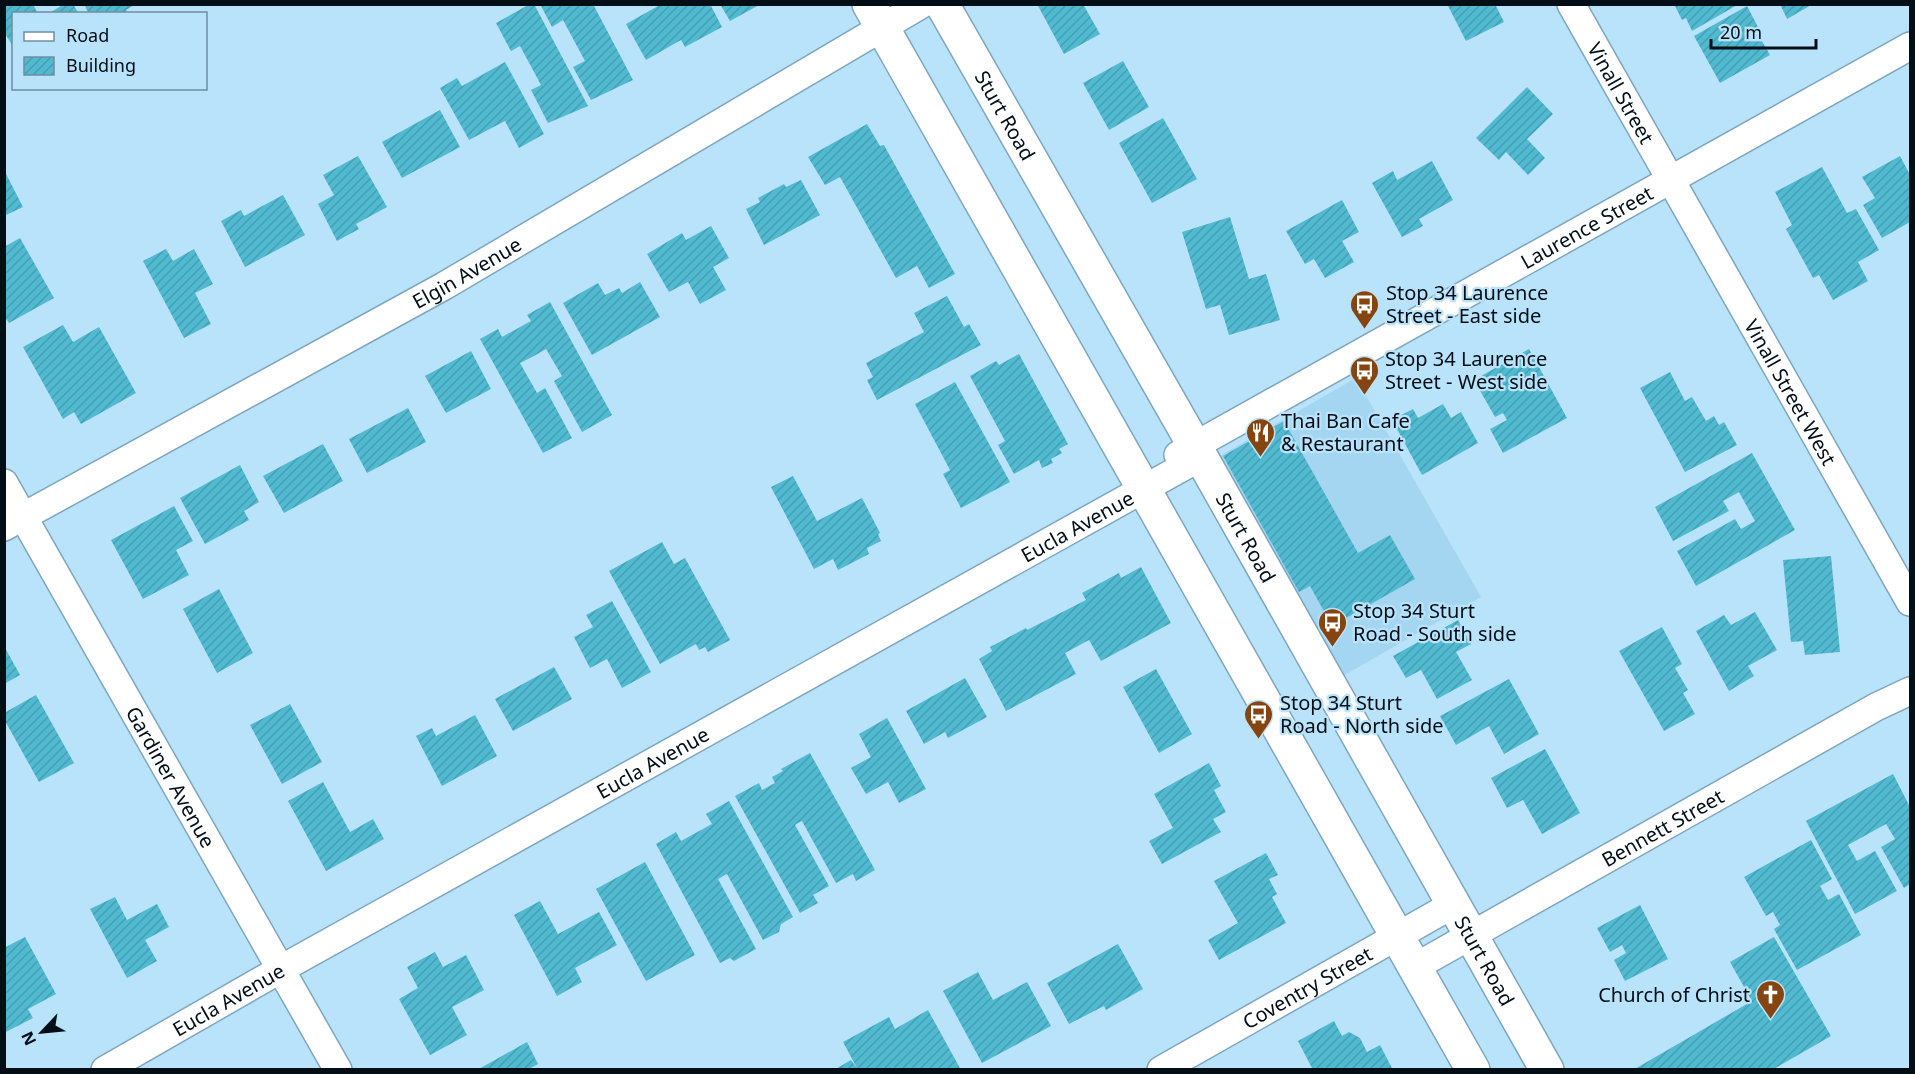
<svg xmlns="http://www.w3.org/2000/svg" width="1915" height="1074" font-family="'Noto Sans',sans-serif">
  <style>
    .built { fill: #a4d5f1 }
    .building { fill: url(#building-hatch) }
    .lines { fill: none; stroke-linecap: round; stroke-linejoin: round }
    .minor-casing { stroke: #7ea6bd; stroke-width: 30 }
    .secondary-casing { stroke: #7ea6bd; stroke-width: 36 }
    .minor { stroke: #fff; stroke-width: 27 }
    .secondary { stroke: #fff; stroke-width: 33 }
    .labels { text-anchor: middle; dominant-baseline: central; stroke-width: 4.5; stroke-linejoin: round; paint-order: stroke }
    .street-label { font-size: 20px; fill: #010e16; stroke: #b9e3fb }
    .poi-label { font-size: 20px; fill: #010e16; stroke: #b9e3fb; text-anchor: start }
  </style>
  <defs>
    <pattern id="building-hatch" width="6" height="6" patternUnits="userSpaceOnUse" patternTransform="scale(1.5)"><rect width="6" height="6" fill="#51bad0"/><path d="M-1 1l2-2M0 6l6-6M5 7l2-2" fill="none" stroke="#459fb2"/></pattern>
  </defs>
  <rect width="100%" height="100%" fill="#b9e3fb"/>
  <!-- built -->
  <path class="built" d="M1356,378L1481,597L1343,676L1218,457Z"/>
  <!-- building -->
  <path class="building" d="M4,4H33L38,14H14V48L4,32Z
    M64,4H73L79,14H48Z
    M84,4H136L126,10L128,14H89Z
    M530,4H534L588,106L548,123L531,90L541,85L520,46L511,51L496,23Z
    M540,4H593L633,80L591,100L573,67L585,61L563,20L552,27Z
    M657,4H710L722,27L685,47L681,40L646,60L626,24L658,6Z
    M720,4H761L730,21Z
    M1037,4H1083L1100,34L1064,54Z
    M1447,4H1495L1504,22L1466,41Z
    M1674,4H1739L1692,31L1686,18L1682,20Z
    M1780,4H1813L1787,19Z
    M1747,6L1758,27L1755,29L1770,55L1720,83L1694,36Z
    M1123,61L1149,107L1109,130L1083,83Z
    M505,62L544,134L519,148L505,121L469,140L440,88L457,78L462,86Z
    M1527,87L1553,114L1527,139L1545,158L1528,175L1506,152L1499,160L1476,138Z
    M440,110L460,147L402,178L382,142Z
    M1163,118L1197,179L1152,203L1119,143Z
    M867,124L880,146L884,145L955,274L929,288L917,266L896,278L840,177L825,185L808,157Z
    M358,156L387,207L356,224L359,229L337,241L318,204L334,195L323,175Z
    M1900,156L1910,175V222L1882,238L1863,205L1875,198L1862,177Z
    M1432,161L1453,200L1419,219L1423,226L1402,237L1372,183L1393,171L1397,180Z
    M1822,167L1847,213L1856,209L1879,250L1858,262L1868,281L1833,300L1819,275L1813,278L1786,229L1792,225L1775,192Z
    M4,170L23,207L4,216Z
    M801,180L820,215L764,245L746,209L760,202L758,198L784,184L786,187Z
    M283,195L305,235L245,267L221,221L241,210L244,216Z
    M1342,200L1359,232L1342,241L1354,262L1325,278L1314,259L1305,264L1286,231Z
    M1230,217L1249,279L1266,274L1280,320L1229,335L1220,305L1206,309L1182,232Z
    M711,226L729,258L713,267L726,290L700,304L688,282L669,292L647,254L682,233L686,240Z
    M20,238L54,298L9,323L4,316V247Z
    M166,249L173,261L194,249L213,284L195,293L211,324L184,338L143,261Z
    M640,282L660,317L592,355L563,303L598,283L605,295L619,288L622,293Z
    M947,296L964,327L969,324L981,345L877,400L867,380L873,377L866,363L924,332L914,313Z
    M550,302L612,415L582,432L554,381L562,376L546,349L534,356L520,363L537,393L545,388L572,438L543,453L480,339L498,329L502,337L531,321L527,315Z
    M63,325L73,342L99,327L136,393L81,424L74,412L63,419L23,347Z
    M1529,349L1567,418L1503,453L1490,429L1507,420L1503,413L1495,417L1474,380Z
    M471,351L491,389L446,413L425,376Z
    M1019,354L1068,444L1059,449L1062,453L1051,459L1053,463L1042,468L1039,460L1014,474L998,445L1005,441L970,376L996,361L999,365Z
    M1670,372L1685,401L1692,397L1706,421L1714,416L1719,425L1724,422L1737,445L1685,472L1640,388Z
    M955,382L1010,482L961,508L943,474L950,470L915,404Z
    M1443,404L1451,418L1461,412L1478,443L1422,475L1392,420L1413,409L1418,418Z
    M408,408L426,442L367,473L349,439Z
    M1284,421L1358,553L1390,535L1415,579L1332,626L1310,586L1299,592L1223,456Z
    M323,444L343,481L284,513L263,476Z
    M1752,453L1795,530L1696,586L1677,551L1735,519L1741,529L1755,521L1739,492L1723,501L1729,511L1673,541L1655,507Z
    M240,465L259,502L244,511L249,520L205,544L180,498Z
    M793,476L817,521L862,498L880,533L878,534L881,541L867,548L869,554L838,570L833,559L814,569L771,487Z
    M174,506L193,541L176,550L189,575L143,599L111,540Z
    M662,542L674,564L685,558L730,640L708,652L705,647L699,650L696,644L660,664L609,571Z
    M1831,556L1840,652L1805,655L1803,641L1791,642L1783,560Z
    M1141,567L1171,623L1101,661L1089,640L1065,653L1076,674L1006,711L979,659L992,651L990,647L1026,628L1027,630L1086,600L1082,593L1119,573L1121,578Z
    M219,589L253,653L217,673L183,609Z
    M612,601L651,672L622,688L607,659L590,668L574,637L593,627L586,615Z
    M1755,612L1777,650L1748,666L1754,676L1729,691L1696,631L1724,615L1731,625Z
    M1458,620L1471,644L1456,652L1472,680L1437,699L1421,670L1406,678L1393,656Z
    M1662,627L1682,664L1675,668L1688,690L1683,693L1695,714L1664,731L1619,651Z
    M4,646L20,675L4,684Z
    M554,667L572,699L513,731L495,699Z
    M1156,669L1192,734L1159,753L1123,687Z
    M965,678L987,717L948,738L945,732L924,744L906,711Z
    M1509,679L1539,734L1504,754L1489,726L1456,745L1440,716Z
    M36,695L74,763L39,782L4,719V713Z
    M290,704L322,762L282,784L250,725Z
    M475,715L497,756L442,786L416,736L432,728L436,736Z
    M887,718L926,789L899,803L888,782L866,794L851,768L871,757L859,734Z
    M1545,749L1580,813L1542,834L1523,800L1507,808L1491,778Z
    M810,753L875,870L856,881L853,874L836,883L802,821L798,823L795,825L829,886L813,895L818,903L800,913L735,796L759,783L762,790L775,783L772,777L783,771L781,769Z
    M1209,763L1221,786L1214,790L1226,812L1213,819L1221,832L1162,864L1149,841L1173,828L1154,794Z
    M1893,774L1910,807V884L1904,888L1881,847L1895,839L1886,824L1848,845L1857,861L1875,851L1897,891L1855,914L1806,821Z
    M323,782L350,832L373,819L384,839L326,871L288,801Z
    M729,801L793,917L781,924L779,932L763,940L727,874L718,879L756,949L734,961L730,958L720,963L656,844L676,832L681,841L712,824L706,814Z
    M1811,840L1832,879L1820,886L1828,900L1839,894L1861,935L1797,970L1774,929L1780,925L1773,912L1766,916L1744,877Z
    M1266,853L1278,875L1269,879L1277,894L1272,897L1286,923L1219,960L1208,940L1238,923L1214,881Z
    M645,862L695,955L646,981L596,889Z
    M115,897L127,920L157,904L169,927L145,940L157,961L127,978L90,909Z
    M540,901L558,934L599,912L617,945L575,968L582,982L557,996L514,915Z
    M1640,905L1668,959L1625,981L1614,960L1626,953L1622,945L1610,952L1597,928Z
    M25,937L56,994L28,1009L33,1018L4,1033V948Z
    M1774,937L1831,1036L1772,1070H1633L1752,1001L1730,962Z
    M1118,944L1143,989L1106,1010L1104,1006L1069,1024L1047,983Z
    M435,952L443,967L466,955L484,990L452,1007L467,1035L430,1055L399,999L418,988L407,967Z
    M978,972L993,1000L1027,982L1051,1026L982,1063L943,991Z
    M928,1010L961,1070H834L851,1060L857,1068L843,1042L889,1017L895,1029Z
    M1334,1021L1342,1036L1349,1032L1360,1038L1367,1052L1380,1045L1393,1070H1313L1298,1041Z
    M527,1042L538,1064L527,1070H477Z"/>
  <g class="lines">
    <defs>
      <g id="minor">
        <path id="s1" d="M1571,4L1910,602"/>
        <path id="s2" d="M1178,455L1910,46"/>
        <path id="s3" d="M4,483L338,1070"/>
        <path id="s4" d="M4,527L444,286L922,4"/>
        <path id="s5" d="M1415,967L1876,707L1910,691"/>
        <path id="s6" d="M105,1070L281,969L1201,457"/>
        <path id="s7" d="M1161,1070L1454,904"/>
      </g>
      <g id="secondary">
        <path d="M869,4L1473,1070"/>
        <path id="s8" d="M942,4L1201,457L1547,1070"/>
      </g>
    </defs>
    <!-- minor casing -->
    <use href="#minor" class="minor-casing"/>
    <!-- secondary casing -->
    <use href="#secondary" class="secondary-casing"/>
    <!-- minor -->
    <use href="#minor" class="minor"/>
    <!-- secondary -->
    <use href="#secondary" class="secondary"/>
  </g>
  <!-- icons -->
  <defs>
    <symbol id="bus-pin" viewBox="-11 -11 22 30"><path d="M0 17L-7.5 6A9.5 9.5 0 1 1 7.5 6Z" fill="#864410" stroke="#b9e3fb"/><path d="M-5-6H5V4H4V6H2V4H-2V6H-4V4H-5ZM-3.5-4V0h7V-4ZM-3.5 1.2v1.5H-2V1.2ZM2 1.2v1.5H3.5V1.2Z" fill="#fff"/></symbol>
    <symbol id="restaurant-pin" viewBox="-11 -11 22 30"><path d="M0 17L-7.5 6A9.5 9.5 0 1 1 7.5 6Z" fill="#864410" stroke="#b9e3fb"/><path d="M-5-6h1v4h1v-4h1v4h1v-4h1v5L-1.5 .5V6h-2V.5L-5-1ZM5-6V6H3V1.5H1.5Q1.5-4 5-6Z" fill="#fff"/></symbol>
    <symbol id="church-pin" viewBox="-11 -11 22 30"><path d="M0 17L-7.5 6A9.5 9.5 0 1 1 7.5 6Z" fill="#864410" stroke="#b9e3fb"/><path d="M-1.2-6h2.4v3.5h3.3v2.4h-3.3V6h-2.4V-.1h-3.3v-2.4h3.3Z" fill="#fff"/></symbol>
  </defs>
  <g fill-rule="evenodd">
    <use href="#bus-pin" x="1348" y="288" width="33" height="45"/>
    <use href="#bus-pin" x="1348" y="354" width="33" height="45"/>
    <use href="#restaurant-pin" x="1244" y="416" width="33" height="45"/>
    <use href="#bus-pin" x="1316" y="606" width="33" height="45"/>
    <use href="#bus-pin" x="1242" y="698" width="33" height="45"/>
    <use href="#church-pin" x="1754" y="978" width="33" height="45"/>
  </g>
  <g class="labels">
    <!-- street labels -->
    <g class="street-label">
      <text stroke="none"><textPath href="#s1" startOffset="102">Vinall Street</textPath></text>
      <text stroke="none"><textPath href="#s8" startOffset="128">Sturt Road</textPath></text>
      <text stroke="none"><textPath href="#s2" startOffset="468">Laurence Street</textPath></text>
      <text stroke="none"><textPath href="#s4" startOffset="528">Elgin Avenue</textPath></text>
      <text stroke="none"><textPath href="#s1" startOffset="446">Vinall Street West</textPath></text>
      <text stroke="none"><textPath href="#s6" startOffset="1114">Eucla Avenue</textPath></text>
      <text stroke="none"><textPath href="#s8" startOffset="614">Sturt Road</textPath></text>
      <text stroke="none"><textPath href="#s6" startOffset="628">Eucla Avenue</textPath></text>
      <text stroke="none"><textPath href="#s3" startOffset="338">Gardiner Avenue</textPath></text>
      <text stroke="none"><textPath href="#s5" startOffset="284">Bennett Street</textPath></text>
      <text stroke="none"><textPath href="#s8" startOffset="1100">Sturt Road</textPath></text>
      <text stroke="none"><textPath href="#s7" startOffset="168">Coventry Street</textPath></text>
      <text stroke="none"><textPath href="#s6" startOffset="142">Eucla Avenue</textPath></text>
    </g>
    <!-- poi labels -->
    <g class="poi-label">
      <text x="1386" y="292">Stop 34 Laurence<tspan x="1386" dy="23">Street - East side</tspan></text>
      <text x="1385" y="358">Stop 34 Laurence<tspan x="1385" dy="23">Street - West side</tspan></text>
      <text x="1281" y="420">Thai Ban Cafe<tspan x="1281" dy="23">&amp; Restaurant</tspan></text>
      <text x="1353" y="610">Stop 34 Sturt<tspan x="1353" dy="23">Road - South side</tspan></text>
      <text x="1280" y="702">Stop 34 Sturt<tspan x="1280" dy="23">Road - North side</tspan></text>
      <text x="1750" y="994" text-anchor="end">Church of Christ</text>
    </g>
  </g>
  <!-- border -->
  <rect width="1915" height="1074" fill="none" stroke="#010e16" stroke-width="12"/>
  <!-- legend -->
  <rect x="12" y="12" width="195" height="78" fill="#b9e3fb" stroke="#6f8e9f" stroke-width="1.5"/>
  <rect x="24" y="32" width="30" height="9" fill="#ffffff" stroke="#6f8e9f" stroke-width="1.5"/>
  <text x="66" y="42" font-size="18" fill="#010e16">Road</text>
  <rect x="24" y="57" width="30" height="18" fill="url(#building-hatch)" stroke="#6f8e9f" stroke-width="1.5"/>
  <text x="66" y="72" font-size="18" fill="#010e16">Building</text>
  <!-- north arrow -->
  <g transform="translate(42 1032) rotate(244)" stroke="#b9e3fb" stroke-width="4.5" paint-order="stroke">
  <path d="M0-4.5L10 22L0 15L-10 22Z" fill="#010e16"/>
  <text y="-9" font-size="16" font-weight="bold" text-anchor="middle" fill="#010e16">N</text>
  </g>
  <!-- scale -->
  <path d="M1711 39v9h105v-9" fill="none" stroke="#010e16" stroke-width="3"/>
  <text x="1720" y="39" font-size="18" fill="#010e16" stroke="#b9e3fb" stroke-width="4.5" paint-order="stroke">20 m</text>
</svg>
